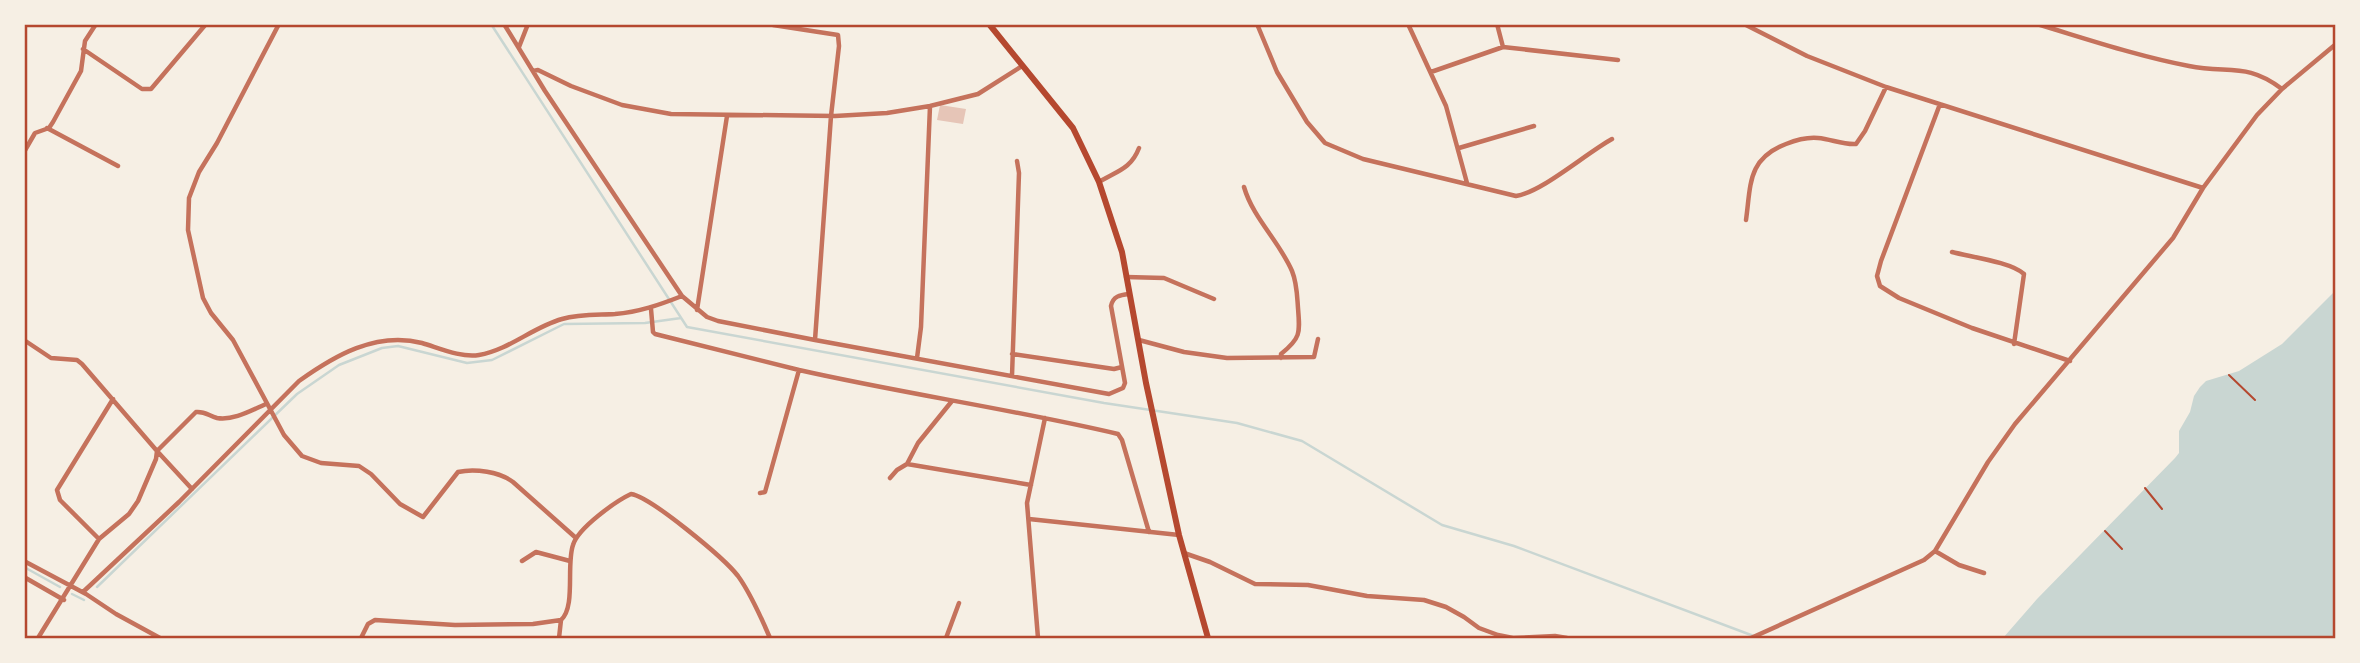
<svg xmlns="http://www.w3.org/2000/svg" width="2360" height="663" font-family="'Source Sans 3',sans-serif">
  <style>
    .water { fill: #c9d6d2 }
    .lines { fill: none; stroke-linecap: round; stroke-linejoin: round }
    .stream { stroke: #c9d6d2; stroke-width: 2.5 }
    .building { fill: #e6c5b7 }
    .path { stroke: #b5482f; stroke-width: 2 }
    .minor { stroke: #c5725c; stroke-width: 4.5 }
    .secondary { stroke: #b5482f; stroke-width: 6 }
    .neatline { fill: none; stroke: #b5482f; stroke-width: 2.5 }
  </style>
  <rect width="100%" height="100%" fill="#f6efe4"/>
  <!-- water -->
  <path class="water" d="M2335,291V638H2003L2037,599L2175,458L2179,453V431L2190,412L2194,396L2200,387L2206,381L2239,371L2282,344Z"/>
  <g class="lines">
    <!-- stream -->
    <path class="stream" d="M491,24L687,327L1104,403L1237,423L1302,441L1442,525L1514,546L1759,638
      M24,567L60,587
      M97,587L297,394L339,365L382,348L398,346L467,363L492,360L564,324L645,323L681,318
      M72,594L84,600"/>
  </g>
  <!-- building -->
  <path class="building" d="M940,105L966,109L963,124L937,120Z"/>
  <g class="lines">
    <!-- path -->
    <path class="path" d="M2229,375L2255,400
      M2145,488L2162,509
      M2105,531L2122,549"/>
    <!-- minor -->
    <path class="minor" d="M279,24L217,143L199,172L189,198L188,230L203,298L211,313L233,340L284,435L302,456L321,463L359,466L371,474L400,504L423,517L458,472C475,468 500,472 513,482L576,538
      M504,24L545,91L682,296L707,317L718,321L815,340L831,116L839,46L838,35L773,25
      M1257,24L1277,72L1307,122L1325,143L1363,159L1516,196C1542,192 1585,154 1612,139
      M1408,24L1446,106L1467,183
      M1497,24L1503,47
      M1744,24L1807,56L1886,87L2203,188
      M2037,24C2087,39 2137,56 2189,66C2228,74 2247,62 2282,89
      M519,47L528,24
      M83,49L142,89H151L206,24
      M533,71L538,70L571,86L622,105L671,114L835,116L887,113L930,106L978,94L1022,66
      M1431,72L1503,47L1618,60
      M1940,104L1881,261L1877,276L1880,286L1899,298L1972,328L2070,361
      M47,128L118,166
      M1459,148L1534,126
      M24,152L35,133L49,128L53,122L81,71L85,41L96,24
      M1099,182C1117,171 1131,169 1139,148
      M1244,187C1253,218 1279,241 1292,271C1297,283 1297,295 1298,308C1300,333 1301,338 1281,354V358
      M1746,220C1751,185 1747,159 1786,144C1796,140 1807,137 1818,138C1831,139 1843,145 1856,144L1865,131L1886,87
      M1952,252C1971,257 2011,262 2024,274L2014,344
      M1126,277L1164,278L1214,299
      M651,309L653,332L655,334L799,370L765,492L760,493
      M697,310L727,116
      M24,340L51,358L77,360L82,364L157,451L156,459L138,501L129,514L99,539L38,638
      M815,340L1109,394L1123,388L1125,383L1111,306C1113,296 1120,295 1129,294
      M1139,340L1184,352L1227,358L1314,357L1318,339
      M1012,354L1114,369L1122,367
      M917,358L921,327L930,106
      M799,370C905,394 1012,409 1118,434L1122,440L1149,532
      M1012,376L1019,173L1017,161
      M907,464L918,443L952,401
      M890,478L897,470L907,464L1031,485
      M192,489L157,451L196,412C205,411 209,416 217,418C233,421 252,410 266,404
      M1029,519L1179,535
      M99,539L60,500L57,490L113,399
      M1935,551L1959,565L1984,573
      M1184,553L1210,562L1255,584L1308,585L1367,596L1424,600L1446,607L1464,617L1479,628L1498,635L1513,638L1555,636L1567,638
      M24,561L86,594L116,614L160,638
      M522,561L536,552L570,561
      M24,577L64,600
      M83,592L179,502L299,381C334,356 376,331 422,343C439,348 461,358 479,355C509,350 533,327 562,319C579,314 597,315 615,314C639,312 659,305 682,296
      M361,638L368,624L375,620L455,625L533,624L561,620C576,607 566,565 573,545C578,528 616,501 631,494C651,497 724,558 738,576C751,594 761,617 770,638
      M559,638L561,620
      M946,638L959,603
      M1038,638L1027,503L1045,418
      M1751,638L1924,560L1935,551L1988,462L2015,424L2173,238L2203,188L2257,115L2282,89L2336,44"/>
    <!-- secondary -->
    <path class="secondary" d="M989,24L1073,128L1099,182L1122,252L1146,383L1179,535L1208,638"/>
  </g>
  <!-- border -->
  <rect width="2360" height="663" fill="none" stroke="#f6efe4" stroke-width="52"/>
  <rect x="26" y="26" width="2308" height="611" class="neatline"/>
</svg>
